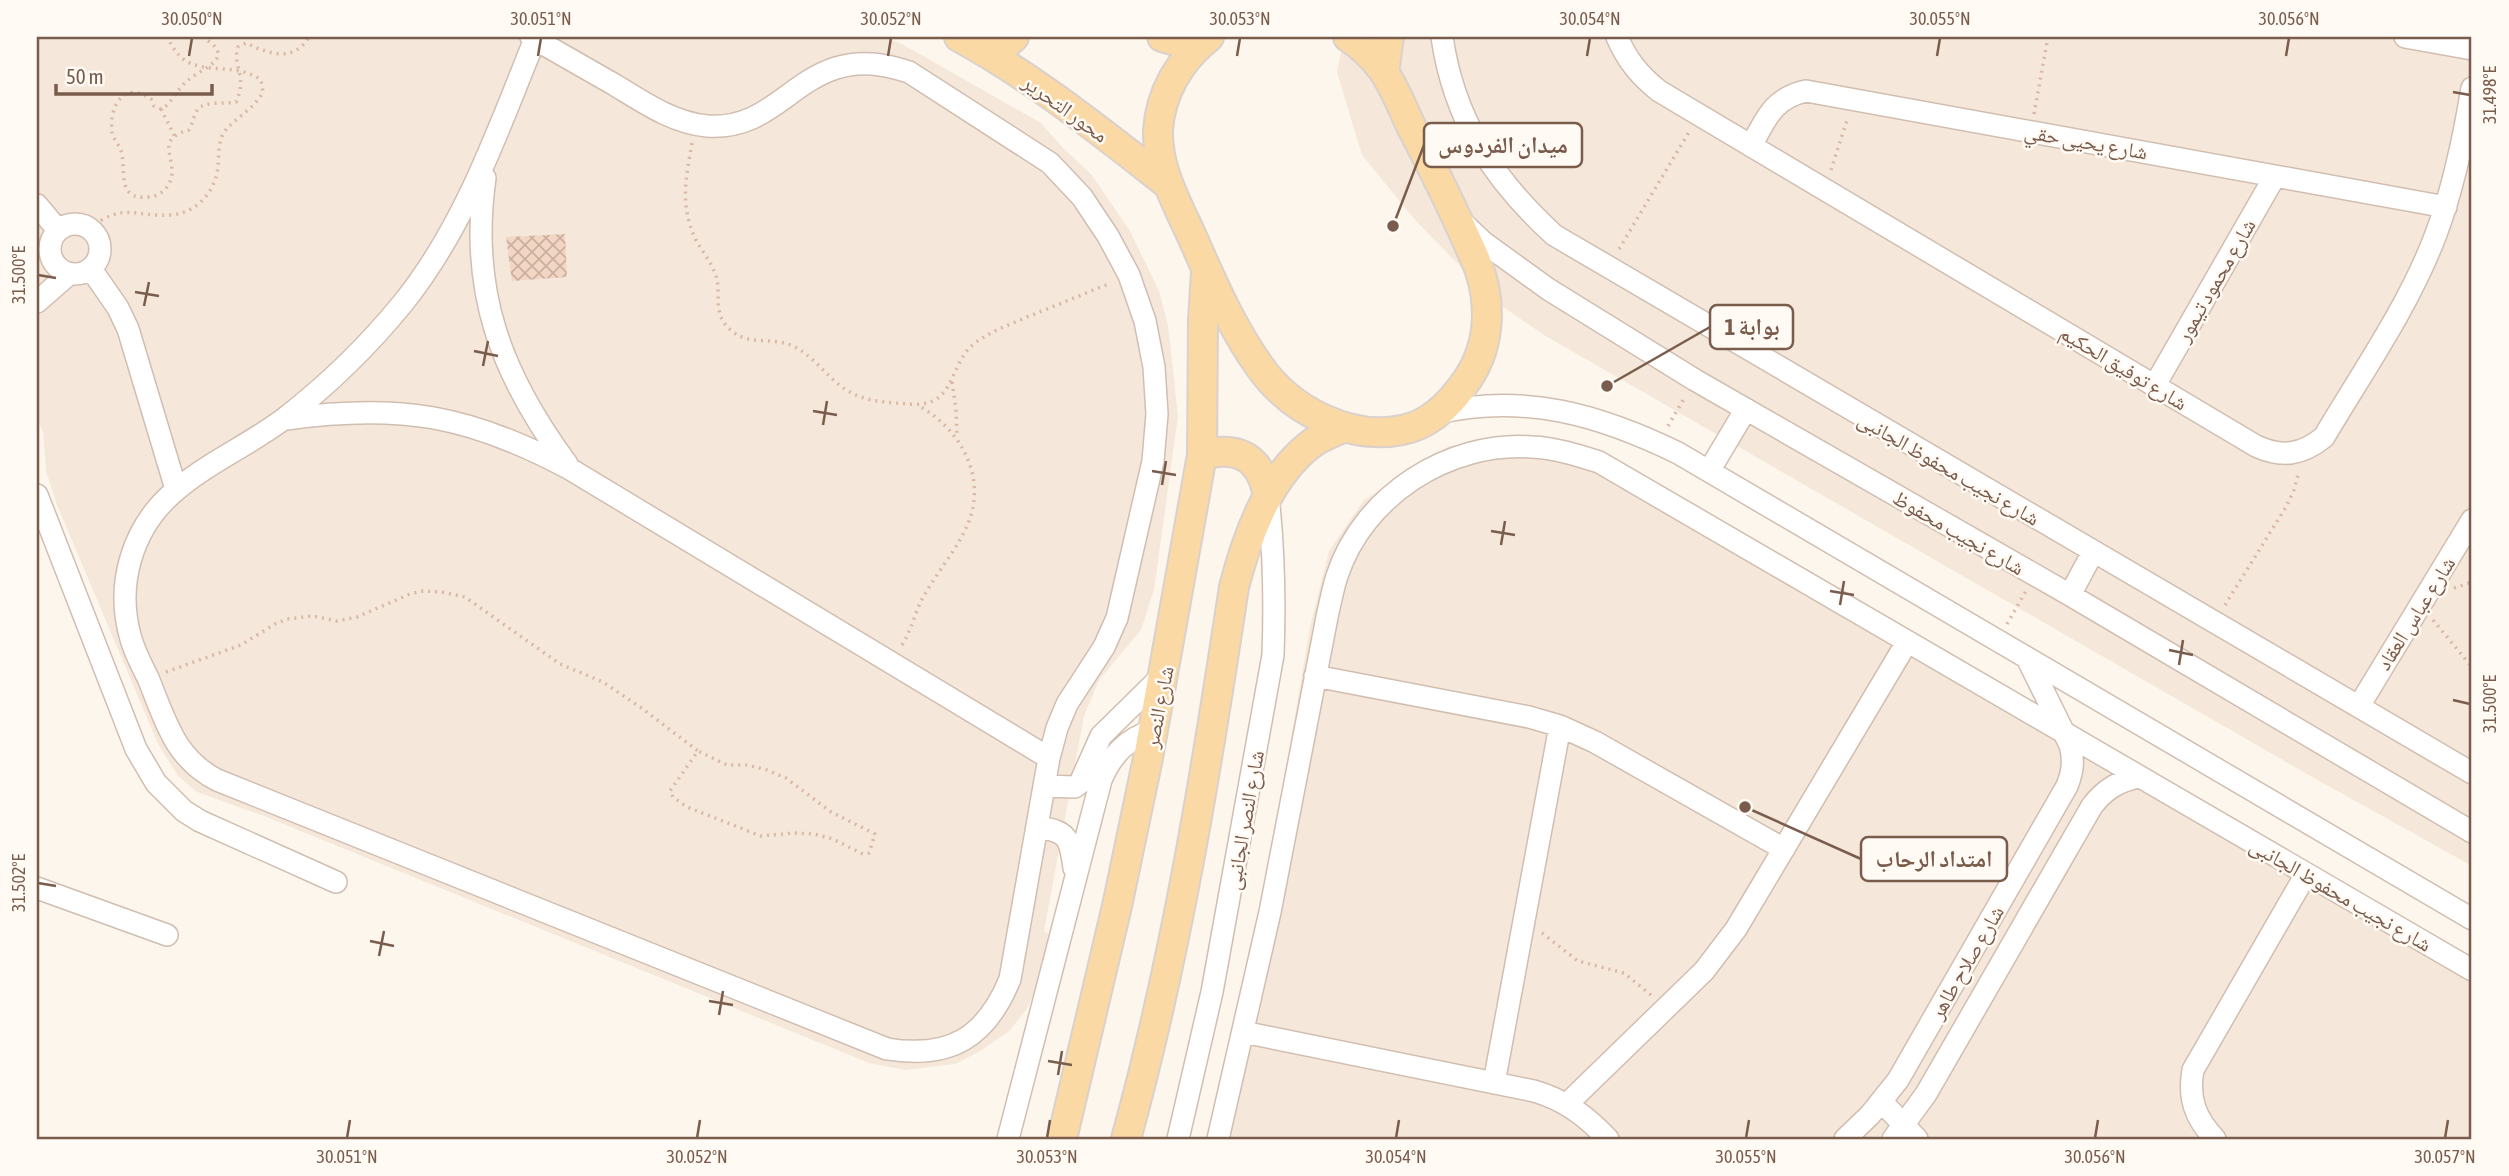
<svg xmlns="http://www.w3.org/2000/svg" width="2509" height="1176" font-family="'Asap Condensed','Noto Naskh Arabic',sans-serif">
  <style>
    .residential { fill: #f5e8da }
    .building { fill: url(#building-cross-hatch) }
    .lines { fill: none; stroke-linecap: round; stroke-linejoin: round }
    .minor-casing { stroke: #d1beb0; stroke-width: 24 }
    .major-casing { stroke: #dad1cd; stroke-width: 32 }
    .path { stroke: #d9b8a5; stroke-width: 3.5; stroke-dasharray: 2 5; stroke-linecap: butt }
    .minor { stroke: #fff; stroke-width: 21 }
    .major { stroke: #fbd9a5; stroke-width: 28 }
    .ticks { fill: none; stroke: #7a5c4d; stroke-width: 2.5 }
    .labels { text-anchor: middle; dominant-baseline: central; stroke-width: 5; stroke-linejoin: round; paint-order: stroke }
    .street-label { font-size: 21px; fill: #7a5c4d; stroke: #fffaf3 }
    .leader { fill: none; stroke: #7a5c4d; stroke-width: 2.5 }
    .callout-dot { fill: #7a5c4d; stroke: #fffaf3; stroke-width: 2.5 }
    .callout { fill: #fffaf3; stroke: #7a5c4d; stroke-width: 2.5 }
    .callout-label { font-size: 23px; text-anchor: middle; font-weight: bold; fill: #7a5c4d }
    .neatline { fill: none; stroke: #7a5c4d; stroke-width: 2.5 }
    .ticks-label { font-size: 18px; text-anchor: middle; fill: #7a5c4d }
  </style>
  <defs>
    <pattern id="building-cross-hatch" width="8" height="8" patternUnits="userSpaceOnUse" patternTransform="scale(1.75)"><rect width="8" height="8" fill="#f3d5c3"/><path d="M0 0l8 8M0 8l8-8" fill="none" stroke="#cab0a1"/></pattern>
  </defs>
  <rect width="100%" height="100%" fill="#fdf6ec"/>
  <!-- residential -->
  <path class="residential" d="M37,37H885L902,44L1041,123L1063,148L1091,174L1130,231L1159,291L1168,325L1178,416L1154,590L1141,630L1099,680L1084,716L1044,931L1053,937L1040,980L1027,1009L1008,1032L982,1050L955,1064L905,1070L869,1063L264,816L197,792L178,776L158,744L57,505L46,471L43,431L37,421Z
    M1344,37H2472V866L2314,778L1544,335L1493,300L1416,221L1362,155L1337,72Z
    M1550,439L2472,960V1139H1210L1268,875L1310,627L1329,551L1364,500L1449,446Z"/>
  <!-- building -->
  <path class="building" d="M565,234L567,277L512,281L506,237Z"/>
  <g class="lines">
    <defs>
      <path id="minor" d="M531,37C559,53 587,69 615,85C643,102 673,123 707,126C766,130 787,84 836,68C861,60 884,64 909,72L1050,163L1082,197L1108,236L1129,275L1145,321L1154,367L1157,414L1153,461L1117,618L1104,647L1067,704L1057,728L1049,758L1010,979C986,1038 950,1059 887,1049L217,780C174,758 165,719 148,678C142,666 135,653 131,639C115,585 132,527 175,491C207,463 251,444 285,418C329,384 368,346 403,303C465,226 498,130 535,39
        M1442,37C1454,120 1493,179 1554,235L2472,773
        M1617,37C1627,60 1639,75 1659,91L2256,446C2282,458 2302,455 2324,437C2363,371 2409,306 2436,234C2454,187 2464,137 2472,88
        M2405,37L2472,49
        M1751,146C1766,119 1773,98 1806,91L2446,207
        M485,178C469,291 501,374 567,464
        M37,205L58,230
        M50 249a25 25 0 1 1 50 0a25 25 0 1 1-50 0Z
        M1465,225L1483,242L1548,289L1695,380L2070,595L2472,832
        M91,269L118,308L128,329L176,489
        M37,302L69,274
        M2155,385L2275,176
        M1438,413C1525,393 1600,415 1678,453L2472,919
        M286,419C399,403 469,415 570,469L1049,758
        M1709,471L1746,409
        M37,495L136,749L156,783L184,811L200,821L336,882
        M2070,595L2093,552
        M1315,676L1529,717L1560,726L1595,742L1784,849
        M2359,706L2472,520
        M1044,786L1075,787L1080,783L1101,736L1163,675
        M1037,827C1068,831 1070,838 1074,868
        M37,888L167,935
        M1243,1032L1534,1091C1565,1100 1586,1116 1608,1139
        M1494,1083L1560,726
        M1882,1102L1917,1139
        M1567,1104L1704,971L1736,929L1907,642
        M1008,1139L1101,780C1112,754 1127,739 1153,730
        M1178,1139L1212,992L1273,655C1275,601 1274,550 1268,496
        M1218,1139L1270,912L1328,612C1331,600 1333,588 1337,576C1363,496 1448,441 1532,447C1555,448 1577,455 1599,462L2472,970
        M1845,1139L1870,1115L1898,1080L2067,786C2073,771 2074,760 2070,745L2027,658
        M1893,1139L1926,1094L2092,806C2105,789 2119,781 2139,777
        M2215,1139C2195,1118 2188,1098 2193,1070L2306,874"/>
      <path id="major" d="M959,37C1034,78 1101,132 1169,185
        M1162,37L1198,47
        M1209,37C1180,60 1160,93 1158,131C1157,170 1179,207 1194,241C1213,284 1232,328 1260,367C1290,410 1350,441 1402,430C1430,425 1452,402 1467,380C1493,342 1492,294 1473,254C1454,211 1433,168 1411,126C1402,107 1394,86 1382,69C1372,56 1362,46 1348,37
        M988,53L1003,47L1014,37
        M1384,72L1389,37
        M1202,455C1239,445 1261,458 1268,496
        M1062,1139L1117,906L1148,758L1202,455L1203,320L1206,272
        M1126,1139C1176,958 1206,773 1234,587C1247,537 1268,477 1311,444C1320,437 1334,432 1345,427"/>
    </defs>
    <!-- minor casing -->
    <use href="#minor" class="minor-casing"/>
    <!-- major casing -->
    <use href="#major" class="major-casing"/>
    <!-- path -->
    <path class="path" d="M202,37C239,58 203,67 187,81C177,89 172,104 161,109L154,106L151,99C124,80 109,106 112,132C113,139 119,144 121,151C127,169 115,201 149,197C162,196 172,185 172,172C172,151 158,139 189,130C193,123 194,114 198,109C205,101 226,104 236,102C248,76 232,66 238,47L246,43C269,54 293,63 309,37
      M161,109L175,137
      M2034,114L2048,37
      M692,143C686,178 680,202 694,236C700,249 710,260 715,273C722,290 713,308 725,324C745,349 768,335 793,346C816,357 828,380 850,392C864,400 880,402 896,403C908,404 922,406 933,401C955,390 953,360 975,343C991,331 1009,325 1027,317C1055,306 1083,294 1111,283
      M1831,170L1848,117
      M89,228C126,202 131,217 171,215C197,213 216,191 218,166C219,155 218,144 223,134C233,118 252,112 263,92L261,80C230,57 186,85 168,37
      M1619,249L1689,132
      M952,382L956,409L957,437
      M1668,426L1685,397
      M2454,588L2472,582
      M2225,605L2286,507L2294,490L2299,471
      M2433,620L2472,667
      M2007,624L2026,591
      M902,645C911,631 914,616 921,601C934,576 954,554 966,528C989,480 962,430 919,406
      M166,672L241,645L275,624L287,619L313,616L337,621L357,617L410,594L423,591L442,592L465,597L560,664L603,682L643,709L698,751L670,791L673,797L687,807L761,836L794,833L814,834L833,839L863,854L869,853L875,834L831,812L786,778L767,770L748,765H727L698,751
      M1542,933L1578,961L1624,973L1651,995"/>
    <!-- minor -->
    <use href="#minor" class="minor"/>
    <!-- major -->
    <use href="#major" class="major"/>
  </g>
  <!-- ticks -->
  <path class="ticks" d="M189,56L192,38M538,56L541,38M888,56L891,38M1237,56L1240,38M1587,56L1590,38M1937,56L1940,38M2286,56L2289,38M2453,92L2470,95M38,275L56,278M135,292L159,296M144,306L149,282M474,351L498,356M483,366L488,341M813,411L837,415M823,425L827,401M1152,471L1176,475M1162,485L1166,461M1491,531L1515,535M1501,545L1505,521M1830,591L1854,595M1840,605L1844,581M2169,650L2193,655M2179,665L2183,640M2453,700L2470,704M38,883L56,886M370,941L394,946M379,956L384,931M709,1001L733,1005M719,1015L723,991M1048,1061L1072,1065M1058,1075L1062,1051M347,1138L350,1120M697,1138L700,1120M1047,1138L1050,1120M1396,1138L1399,1120M1746,1138L1749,1120M2095,1138L2098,1120M2445,1138L2448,1120"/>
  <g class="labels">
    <!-- street labels -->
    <g class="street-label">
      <text transform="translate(1066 108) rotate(36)">محور التحرير</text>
      <text transform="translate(2086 141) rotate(10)">شارع يحيى حقي</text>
      <text transform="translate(2215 280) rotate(-60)">شارع محمود تيمور</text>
      <text transform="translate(2124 367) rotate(31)">شارع توفيق الحكيم</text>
      <text transform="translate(1949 468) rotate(30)">شارع نجيب محفوظ الجانبى</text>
      <text transform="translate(1959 532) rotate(30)">شارع نجيب محفوظ</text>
      <text transform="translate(2415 613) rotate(-58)">شارع عباس العقاد</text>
      <text transform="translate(1158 707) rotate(-79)">شارع النصر</text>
      <text transform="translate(1244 820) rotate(-80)">شارع النصر الجانبى</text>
      <text transform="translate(2341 894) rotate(30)">شارع نجيب محفوظ الجانبى</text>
      <text transform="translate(1966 962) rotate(-60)">شارع صلاح طاهر</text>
    </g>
  </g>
  <!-- callouts -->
  <path class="leader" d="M1393 226L1424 145M1607 386L1710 327M1745 807L1861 859"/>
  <g class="callout-dot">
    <circle cx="1393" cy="226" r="7"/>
    <circle cx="1607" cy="386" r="7"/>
    <circle cx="1745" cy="807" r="7"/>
  </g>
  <g class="callout">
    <rect x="1424" y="123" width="158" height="44" rx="7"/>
    <rect x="1710" y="305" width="83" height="44" rx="7"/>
    <rect x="1861" y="837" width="146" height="44" rx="7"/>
  </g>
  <g class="callout-label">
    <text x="1503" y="153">ميدان الفردوس</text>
    <text x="1752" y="335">بوابة 1</text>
    <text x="1934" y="867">امتداد الرحاب</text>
  </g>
  <!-- border -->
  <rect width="2509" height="1176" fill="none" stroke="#fffaf3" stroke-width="77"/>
  <!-- scale -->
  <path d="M56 84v10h156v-10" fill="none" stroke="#7a5c4d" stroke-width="3.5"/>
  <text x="66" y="84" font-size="21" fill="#7a5c4d" stroke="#fffaf3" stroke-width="5" paint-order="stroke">50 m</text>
  <rect x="38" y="38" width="2432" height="1100" class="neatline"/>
  <g class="ticks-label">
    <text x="192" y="25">30.050°N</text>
    <text x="541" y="25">30.051°N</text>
    <text x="891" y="25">30.052°N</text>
    <text x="1240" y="25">30.053°N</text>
    <text x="1590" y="25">30.054°N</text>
    <text x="1940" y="25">30.055°N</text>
    <text x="2289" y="25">30.056°N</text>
    <text transform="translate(2490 95) rotate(-90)" y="6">31.498°E</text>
    <text transform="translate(19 275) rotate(-90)" y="6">31.500°E</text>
    <text transform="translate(2490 704) rotate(-90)" y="6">31.500°E</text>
    <text transform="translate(19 883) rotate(-90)" y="6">31.502°E</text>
    <text x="347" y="1163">30.051°N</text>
    <text x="697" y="1163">30.052°N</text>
    <text x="1047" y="1163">30.053°N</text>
    <text x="1396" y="1163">30.054°N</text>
    <text x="1746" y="1163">30.055°N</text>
    <text x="2095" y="1163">30.056°N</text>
    <text x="2445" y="1163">30.057°N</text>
  </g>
</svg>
